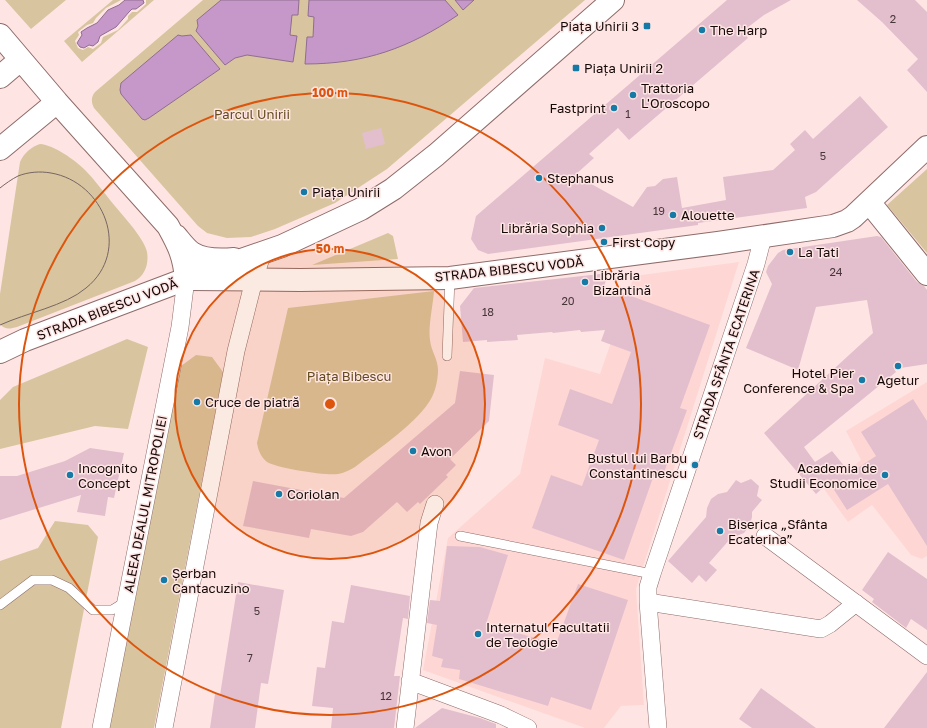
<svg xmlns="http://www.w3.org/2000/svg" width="927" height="728" font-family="'Golos Text',sans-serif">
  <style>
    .built { fill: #fed7d4 }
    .green { fill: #d8c5a0 }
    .water { fill: #c598c9; stroke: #906d8f }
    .building { fill: #e3bfcd }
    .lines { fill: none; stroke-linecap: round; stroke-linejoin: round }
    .lane-casing { stroke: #8e6b69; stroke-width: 10 }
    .street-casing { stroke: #8e6b69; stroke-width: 18 }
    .secondary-casing { stroke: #8e6b69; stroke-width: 24 }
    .primary-casing { stroke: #8e6b69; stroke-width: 24 }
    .lane { stroke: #fff; stroke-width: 9 }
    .street { stroke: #fff; stroke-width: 17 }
    .secondary { stroke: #fff; stroke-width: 22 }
    .primary { stroke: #fff; stroke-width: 22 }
    .tram { stroke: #766563; stroke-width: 1 }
    .ring { fill: none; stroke: #dd550c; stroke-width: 2 }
    .poi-dot { fill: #157aa5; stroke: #fee5e3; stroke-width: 1.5 }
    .labels { text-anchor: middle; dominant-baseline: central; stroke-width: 3; stroke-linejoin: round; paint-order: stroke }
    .number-label { font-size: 11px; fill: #483639 }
    .poi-label { font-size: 13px; fill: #150908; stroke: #fee5e3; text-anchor: start }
    .park-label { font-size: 13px; fill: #624b1d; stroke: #fee5e3 }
    .street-label { font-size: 13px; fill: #150908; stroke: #fee5e3 }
    .centre { fill: #dd550c; stroke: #fee5e3; stroke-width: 2 }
    .ring-label { font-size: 12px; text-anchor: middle; font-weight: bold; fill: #dd550c; stroke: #fee5e3; stroke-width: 3; stroke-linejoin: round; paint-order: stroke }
  </style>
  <rect width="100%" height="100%" fill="#fee5e3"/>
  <!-- built -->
  <path class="built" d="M739,262L636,589L644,705L621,706L604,728H585L423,670L448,538L520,474L545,358L600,374L634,276Z
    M927,382V556L922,559L911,555L872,505L848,522L824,489L861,460L846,431Z"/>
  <!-- green -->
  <path class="green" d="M5,0H66L31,29Z
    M113,0H121L106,8L96,18L93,23L87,25L78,32L79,35L75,41L78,48L83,50L88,47L93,49L101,43L103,37L118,30L128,19V16L132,12H137L146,4V0H154L82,62L64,41Z
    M203,0H585L387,169L335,203L275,229L251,237L227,238L207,233L198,226L94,108C91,102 91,97 95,92Z
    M40,144C54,145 75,160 85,170C94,179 102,190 110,200C120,213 144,237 147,252C149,264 145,275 135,281L17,327C10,329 5,330 0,324V294L20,162C24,153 31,147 40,144Z
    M927,169V253L887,205Z
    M388,233L393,236L398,259L312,265Z
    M434,291C433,305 428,327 430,340C431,351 438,359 438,370C438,378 436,389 432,397C420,421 377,450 355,467C350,470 344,473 338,474C327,476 276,468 267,462C261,457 258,450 257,443L288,308Z
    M127,339L148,347L128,429L95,426L0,449V400L13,387Z
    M196,355L212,357L223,372L154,728H108L181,366Z
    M55,521L88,525L98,537L61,728H0V561L38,548Z"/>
  <!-- water -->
  <path class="water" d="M125,0H143L144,3L136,9H132L129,12L116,27L100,36L98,42L93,46L89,45L84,48L80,47L77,43L82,35L81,32L87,28L97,23L108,10L119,5Z
    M221,0H299L298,15H292L290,35L297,36L293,62L247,55L235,58L225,65L196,31L198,26L197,20Z
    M309,0H445L458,15C409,48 365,64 305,64L307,37H313L314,17L308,16Z
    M455,0H474L463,10Z
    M178,35L182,36L191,35L220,69L149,118L145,120L142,119L121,94L120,90L121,83Z"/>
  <!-- building -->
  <path class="building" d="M727,0H791L764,15L743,31L748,38L629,140L618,128L589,154L594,158L575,175L633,207L647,187L655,186L663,179L677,177L682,208L726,200L723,177L773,170L795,150L790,144L805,130L813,139L860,96L888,127L816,192L805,197L807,208L698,223V225L488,254L478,250L471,239L476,216Z
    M857,0H915L927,12V92L907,70L918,59L882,22Z
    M381,128L385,144L366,149L362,133Z
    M877,236L881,237L917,282L924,286L927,290V364L894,369L896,372L804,447L815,462L832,451L850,473L876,456L861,432L913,399L927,421V546L888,484L847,510L829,482L816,494L764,433L873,333L867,300L816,307L798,370L746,348L772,284L766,272L768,266L778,253L783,250Z
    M609,273L604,286L710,325L680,408L687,410L663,475L655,472L624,560L532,528L551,475L582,486L599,440L558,425L570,389L612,404L631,352L601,341L605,330L581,332L580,330L553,333L552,332L517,335L518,340L487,342V340L463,342L460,306L474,288Z
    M460,371L494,375L489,421L450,459L456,465L446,475L448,477L420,504L418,502L407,512L397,502L363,532L351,536L311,529L309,538L243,526L253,481L344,498L455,403Z
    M90,448L124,453L114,498L108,497L105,516L77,512L81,495L0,520V476H17L65,461Z
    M751,479L759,486L757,496L762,500L752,512V517L750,525L744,533L731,538L709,563L717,570L706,582L699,575L692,583L668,561L706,517L707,508L711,499L718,494L727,492L736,480L741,483Z
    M447,546L480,547L508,555L486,624L556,644L578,584L628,600L591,710L551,697L548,706L459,679L460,670L441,667L443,659L432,656L437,625L427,623L430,600L440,601Z
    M888,552L927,579V630L911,619L906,628L872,602L874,599L862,590Z
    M238,582L284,590L268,684L261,683L255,728H210L215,694L220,695Z
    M351,585L410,596L408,619L403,618L394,676H400L394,728H331L333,708L312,706L317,667L325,668L332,621L344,623Z
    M927,672V728H884Z
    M761,688L816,728H752L739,719Z
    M442,708L480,718L496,724V728H415Z"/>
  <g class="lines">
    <defs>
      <path id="lane" d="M447,356L450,278
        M460,536L652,574
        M0,605L33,580H52L69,588L93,610H112L125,602"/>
      <path id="street" d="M765,536L927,656
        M648,602L821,629L830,624L856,603
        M410,681L501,715L528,728
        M101,728L180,327L186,279
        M164,728L236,351L254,280L263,252
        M405,728L429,523L435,504
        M658,728L648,602V587L652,574L756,264L763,237"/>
      <path id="secondary" d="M869,202L927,274
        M189,279L300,280L450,278L718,243L833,226L847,221L853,217L927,147"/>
      <path id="primary" d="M0,35L57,102L168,226C179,246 184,256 186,279
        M0,77L20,60
        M0,149L57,102
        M176,236C181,242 186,249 192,253C203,260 222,260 234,259
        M0,352L25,340L96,313L186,279L282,246L361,209L393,189L436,155L613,0"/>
    </defs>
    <!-- lane casing -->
    <use href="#lane" class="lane-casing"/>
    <!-- street casing -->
    <use href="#street" class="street-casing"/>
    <!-- secondary casing -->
    <use href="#secondary" class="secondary-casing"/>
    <!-- primary casing -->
    <use href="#primary" class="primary-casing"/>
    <!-- lane -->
    <use href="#lane" class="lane"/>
    <!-- street -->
    <use href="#street" class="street"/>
    <!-- secondary -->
    <use href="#secondary" class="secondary"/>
    <!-- primary -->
    <use href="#primary" class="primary"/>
    <!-- tram -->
    <path class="tram" d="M0,188C5,184 12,179 18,176C28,172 40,171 51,173C104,182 132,251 86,288C65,306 26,313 0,325"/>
  </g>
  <!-- distance rings -->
  <circle cx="330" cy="404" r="155" fill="#dd550c" fill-opacity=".12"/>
  <g class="ring">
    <circle cx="330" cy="404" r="155"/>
    <circle cx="330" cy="404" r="311"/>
  </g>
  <!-- markers -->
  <g class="poi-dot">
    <rect x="643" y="22" width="8" height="8" rx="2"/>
    <circle cx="702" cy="30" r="4"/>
    <rect x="572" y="64" width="8" height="8" rx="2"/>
    <circle cx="633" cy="95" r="4"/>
    <circle cx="614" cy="108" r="4"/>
    <circle cx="539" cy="178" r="4"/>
    <circle cx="304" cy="192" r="4"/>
    <circle cx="673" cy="215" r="4"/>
    <circle cx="602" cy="228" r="4"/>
    <circle cx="604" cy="242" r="4"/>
    <circle cx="790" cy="252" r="4"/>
    <circle cx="585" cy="282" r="4"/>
    <circle cx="898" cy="366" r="4"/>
    <circle cx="862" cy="380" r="4"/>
    <circle cx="197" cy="402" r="4"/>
    <circle cx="413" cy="451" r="4"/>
    <circle cx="695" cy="465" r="4"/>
    <circle cx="70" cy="475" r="4"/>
    <circle cx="885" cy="475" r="4"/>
    <circle cx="279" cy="494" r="4"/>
    <circle cx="720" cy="531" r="4"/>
    <circle cx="164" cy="580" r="4"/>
    <circle cx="478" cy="634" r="4"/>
  </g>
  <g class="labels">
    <!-- number labels -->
    <g class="number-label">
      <text x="893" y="18">2</text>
      <text x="628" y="113">1</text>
      <text x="823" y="155">5</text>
      <text x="659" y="210">19</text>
      <text x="836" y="271">24</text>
      <text x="568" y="300">20</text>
      <text x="488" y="311">18</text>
      <text x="257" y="610">5</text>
      <text x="250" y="657">7</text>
      <text x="386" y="695">12</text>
    </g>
    <!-- poi labels -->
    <g class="poi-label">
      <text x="639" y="26" text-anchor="end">Piața Unirii 3</text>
      <text x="710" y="30">The Harp</text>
      <text x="584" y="68">Piața Unirii 2</text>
      <text x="641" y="88">Trattoria<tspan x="641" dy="15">L'Oroscopo</tspan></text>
      <text x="606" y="108" text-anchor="end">Fastprint</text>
      <text x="547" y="178">Stephanus</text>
      <text x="312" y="192">Piața Unirii</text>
      <text x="681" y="215">Alouette</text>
      <text x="594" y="228" text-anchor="end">Librăria Sophia</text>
      <text x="612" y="242">First Copy</text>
      <text x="798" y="252">La Tati</text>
      <text x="593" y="275">Librăria<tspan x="593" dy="15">Bizantină</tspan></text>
      <text x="854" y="373" text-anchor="end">Hotel Pier<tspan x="854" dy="15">Conference &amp; Spa</tspan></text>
      <text x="898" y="380" text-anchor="middle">Agetur</text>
      <text x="205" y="402">Cruce de piatră</text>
      <text x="421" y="451">Avon</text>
      <text x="687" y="458" text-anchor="end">Bustul lui Barbu<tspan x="687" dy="15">Constantinescu</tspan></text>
      <text x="78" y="468">Incognito<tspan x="78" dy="15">Concept</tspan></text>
      <text x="877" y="468" text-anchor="end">Academia de<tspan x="877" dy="15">Studii Economice</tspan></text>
      <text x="287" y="494">Coriolan</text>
      <text x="728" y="524">Biserica „Sfânta<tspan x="728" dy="15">Ecaterina”</tspan></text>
      <text x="172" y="573">Șerban<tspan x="172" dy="15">Cantacuzino</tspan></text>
      <text x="486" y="627">Internatul Facultatii<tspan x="486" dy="15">de Teologie</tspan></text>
    </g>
    <!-- park labels -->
    <g class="park-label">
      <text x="252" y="114">Parcul Unirii</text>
      <text x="349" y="376">Piața Bibescu</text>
    </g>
    <!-- street labels -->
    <g class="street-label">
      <text transform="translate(509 269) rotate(-6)">STRADA BIBESCU VODĂ</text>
      <text transform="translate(107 309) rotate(-21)">STRADA BIBESCU VODĂ</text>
      <text transform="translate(726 354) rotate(-71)">STRADA SFÂNTA ECATERINA</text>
      <text transform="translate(145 504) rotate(-79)">ALEEA DEALUL MITROPOLIEI</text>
    </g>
  </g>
  <circle cx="330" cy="404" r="6" class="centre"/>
  <g class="ring-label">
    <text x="330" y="97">100 m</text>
    <text x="330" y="253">50 m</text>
  </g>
</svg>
